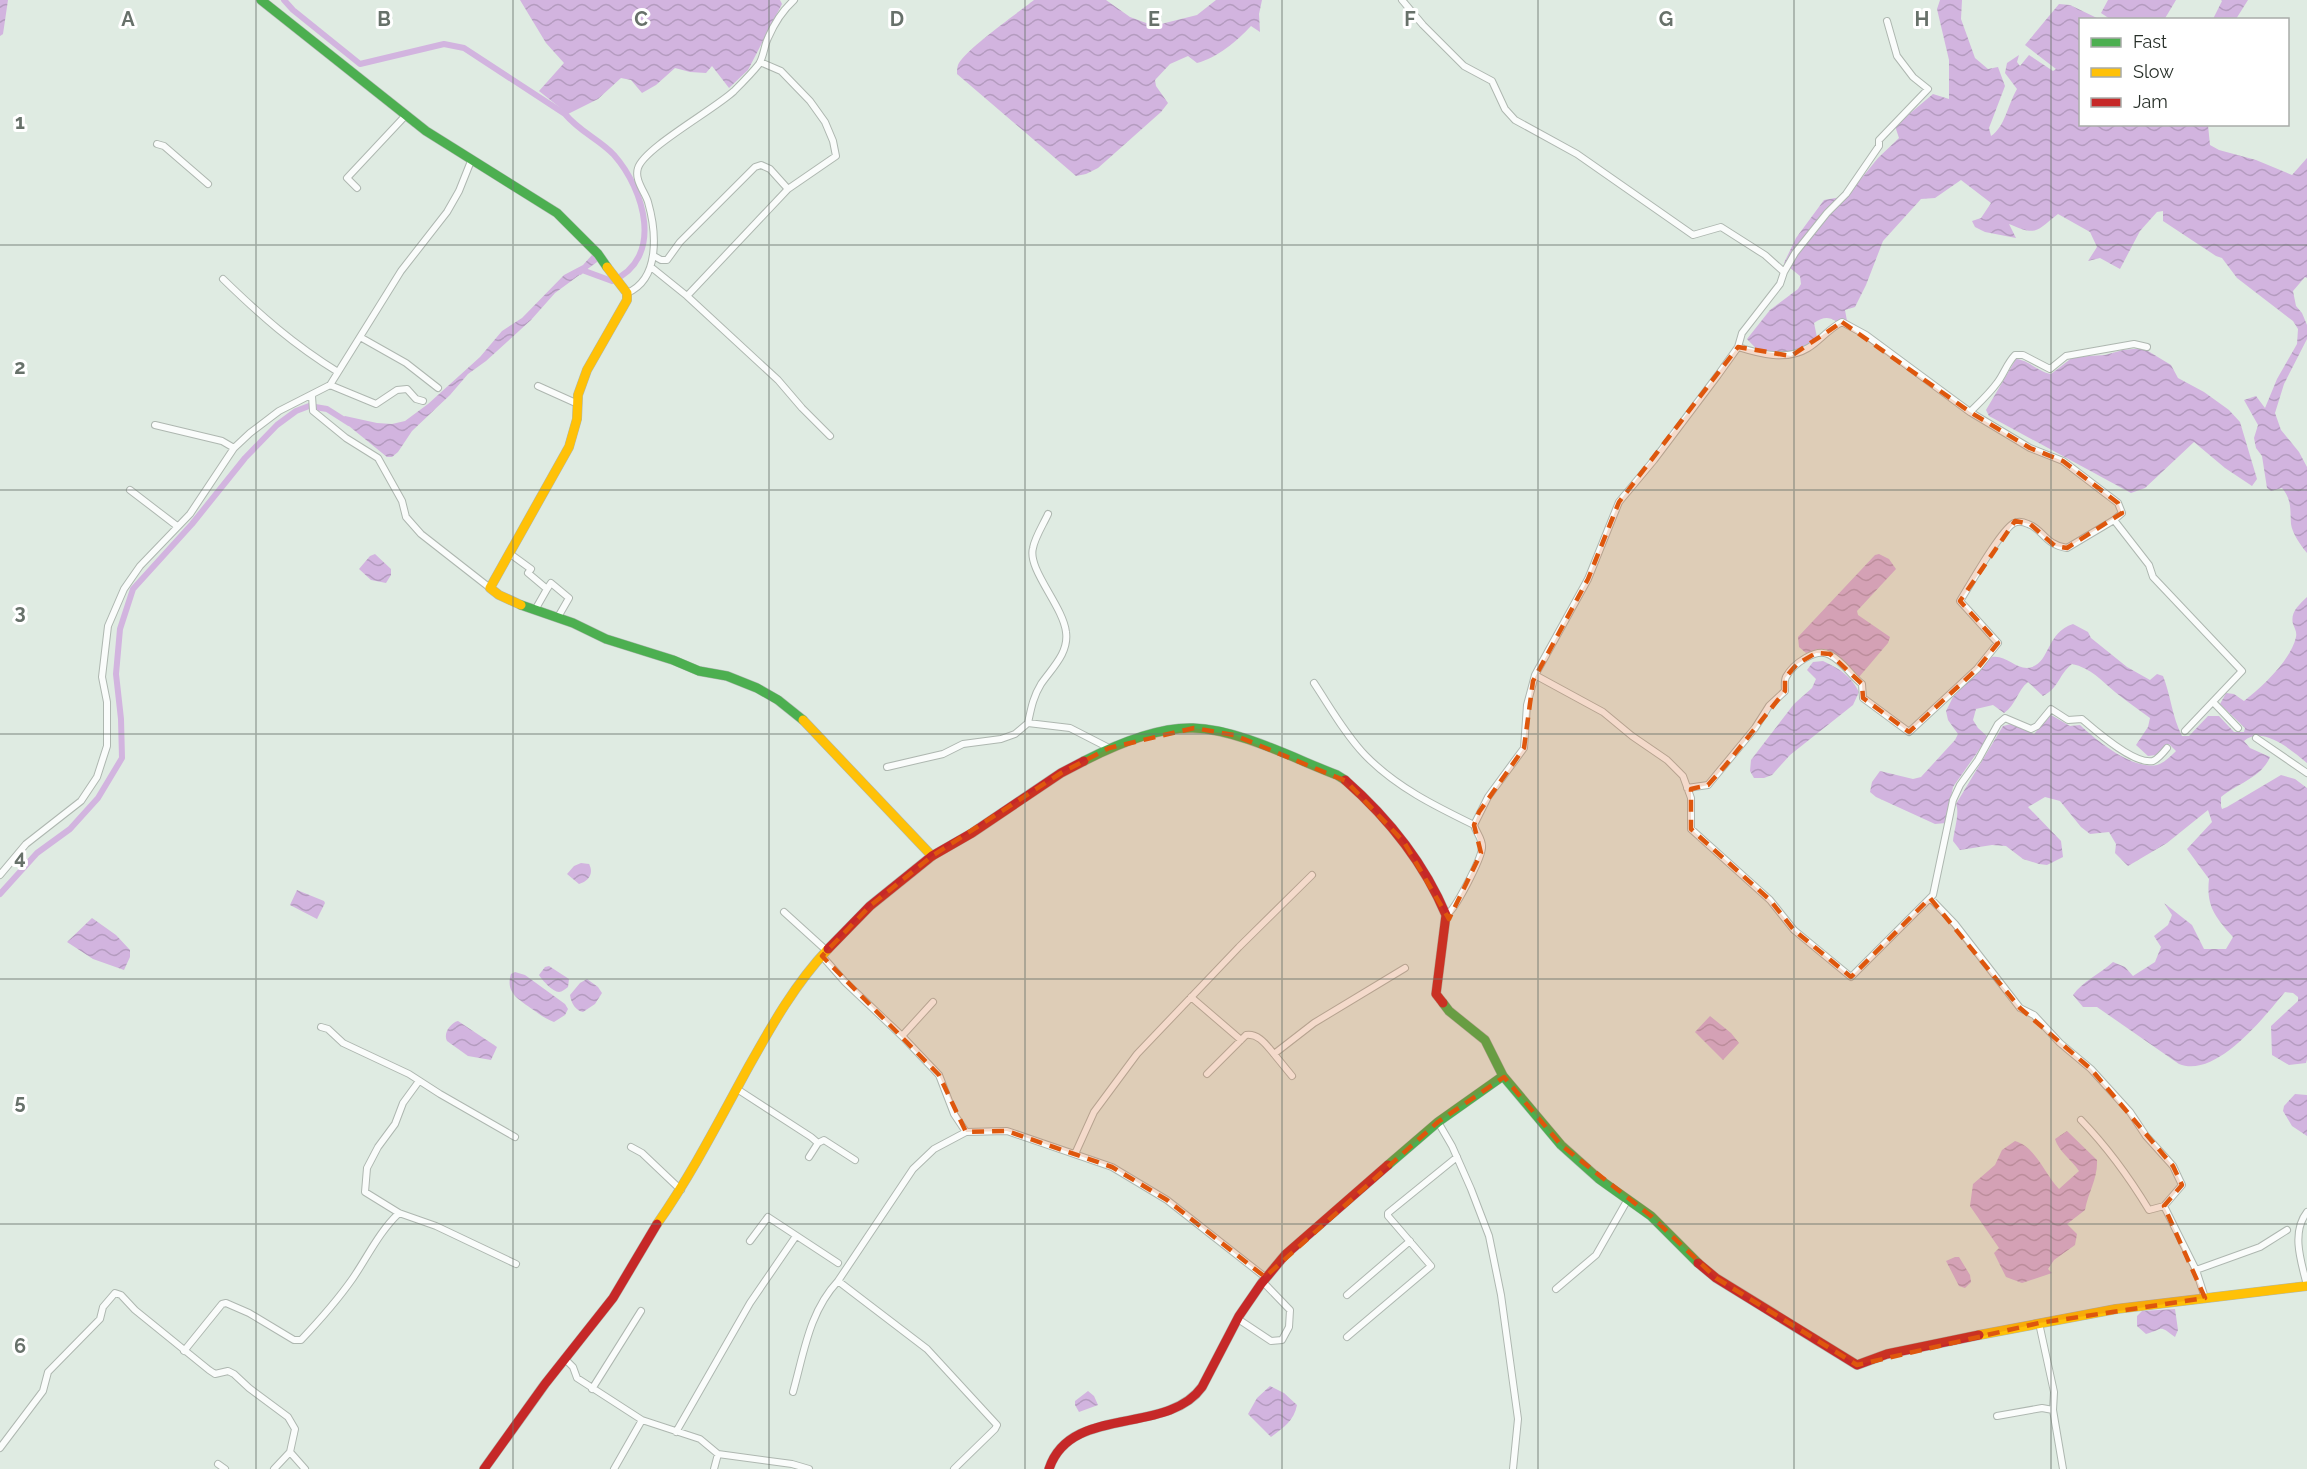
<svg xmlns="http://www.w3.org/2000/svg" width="2307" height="1469" font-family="Raleway,sans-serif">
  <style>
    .water { fill: url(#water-waves) }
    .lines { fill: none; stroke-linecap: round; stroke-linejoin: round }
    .canal { stroke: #d2b4df; stroke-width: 6 }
    .street-casing { stroke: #aeb7b0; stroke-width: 8 }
    .fast-casing { stroke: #aeb7b0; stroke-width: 10 }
    .slow-casing { stroke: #aeb7b0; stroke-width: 10 }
    .jam-casing { stroke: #aeb7b0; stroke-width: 10 }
    .street { stroke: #fafcfb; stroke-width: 6 }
    .fast { stroke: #4caf50; stroke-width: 9 }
    .slow { stroke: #ffc107; stroke-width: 9 }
    .jam { stroke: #c62828; stroke-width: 9 }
    .marked { fill: #de570d; fill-opacity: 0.2; stroke: #de570d; stroke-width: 4.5; stroke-dasharray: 12 8; stroke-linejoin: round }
    .grid { fill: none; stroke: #67716a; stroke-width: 1.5; stroke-opacity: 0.55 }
    .grid-label { font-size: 20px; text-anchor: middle; font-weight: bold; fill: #67716a; stroke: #fff; stroke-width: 6; stroke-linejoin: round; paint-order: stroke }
  </style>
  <defs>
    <pattern id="water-waves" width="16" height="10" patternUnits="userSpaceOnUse" patternTransform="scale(1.5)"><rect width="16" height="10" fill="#d2b4df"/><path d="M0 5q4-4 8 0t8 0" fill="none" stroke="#b49bbf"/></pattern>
  </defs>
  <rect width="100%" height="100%" fill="#dfebe2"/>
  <!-- water -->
  <path class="water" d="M0,0H8L3,34L0,36Z
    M520,0H780L782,4L748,70L729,88L712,66L706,73L690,72L675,68L656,85L642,93L631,80L621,78L598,99L568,114L539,91L564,63L546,43Z
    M1034,0H1106L1130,17L1146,23L1161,24L1197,15L1216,0H1262L1259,14L1260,32L1251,26C1237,41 1217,58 1197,63L1188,56L1170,64L1155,80L1156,86L1168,103L1161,112L1098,168L1086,174L1076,176L957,74C957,71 957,68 958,65C963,51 1019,12 1034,0Z
    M1940,0H1962L1961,19L1975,58L1988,69L1998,67L2005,86L1989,128L1991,136C2005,127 2008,104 2017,89L2005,73L2007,63L2019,55L2017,62L2020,66L2029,55L2053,71L2056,69L2025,45L2059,4L2070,5L2099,19L2080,20V124L2208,125L2210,145L2219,150L2256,160L2292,175L2307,158V278L2305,277L2293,291L2296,306L2302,313L2307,325V339L2284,384L2275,413L2281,430L2299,452L2307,467V553C2301,546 2292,533 2291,524C2290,509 2292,500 2282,488L2271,491L2267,488L2262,456L2256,448L2254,438L2258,425L2244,400L2256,396L2265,408L2277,379L2297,344L2298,329L2293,321L2237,278L2222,258L2216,256L2163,221V211L2157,212L2140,231L2120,269L2100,258L2088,261L2097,247L2090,232L2058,214C2035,232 2037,236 2009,224L2016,238L1985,232L1975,227L1972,221L1981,218L1991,203L1961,180L1935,198L1921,199L1883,241L1866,285L1855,307L1845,310L1847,321L1841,326C1833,317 1825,315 1814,323L1818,342C1805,353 1783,365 1765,356C1759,352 1753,345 1747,339L1770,310L1798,289L1801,284L1800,276L1784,263L1796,238L1824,200L1847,196L1878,158L1899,138L1895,126L1933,94L1949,99V60L1937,9Z
    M2108,0H2176L2164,20L2110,19L2101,13Z
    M2221,0H2248L2236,19H2213L2222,1Z
    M592,255L597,258V262L555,293L531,320L486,361L468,374L450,395L412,431L398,452L392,457H387L344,422L342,418L345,416L377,423L392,424L405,421L428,404L480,357L502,331L522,318L564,275L583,265Z
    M2143,348L2171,365L2178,378L2204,392L2229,410L2240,422L2257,479L2252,486L2225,468L2194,442L2145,488L2131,493L1989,416L1986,410L2016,359C2029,360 2038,372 2051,374L2073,357L2105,355L2123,350Z
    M375,554L391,569V575L386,583L371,580L359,569L370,556Z
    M1879,554L1889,559L1896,569L1857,611L1858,615L1890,637L1888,643L1859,677C1845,669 1839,648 1820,649C1815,649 1811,652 1806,653L1799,647L1798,637L1875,555Z
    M2307,597V763C2291,750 2263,725 2244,741L2250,748L2270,757C2261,778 2238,783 2221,797V806L2222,809L2227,807L2281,775L2295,779L2307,788V1059L2306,1063L2289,1065L2272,1055L2271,1026L2298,1001V997L2293,993L2285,992C2264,1017 2216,1079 2179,1064L2097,1007H2083L2073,995C2083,981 2100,974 2113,962L2125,967L2133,976L2155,962L2161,947L2154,936L2168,925L2172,915L2164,903L2192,925L2204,949H2226L2233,937C2215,917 2206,906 2209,879L2187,849L2212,822L2208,810L2167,843L2128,866L2115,853L2116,844L2109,832L2090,834L2081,827L2060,801L2045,797L2028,807L2061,841L2063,857L2047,865L2039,864L2023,859L2006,846L1992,845L1960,850L1953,841C1954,830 1960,813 1956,804L2003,726L2011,724L2034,734L2051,715L2070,726L2080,725C2097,741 2133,770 2157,765C2164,763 2171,756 2176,751L2169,744L2156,755L2148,756L2136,745L2148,727L2150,718C2138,709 2126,701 2115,692C2101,680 2091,668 2072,664C2058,675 2060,687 2043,696L2028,682C2017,691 2016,705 2004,713L1993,705L1976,709L1973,720L1978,728L1988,737L1953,787L1946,823L1935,824L1876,797L1870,792L1872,782L1880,771L1913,779L1921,777L1955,740L1958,734L1948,720L1946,711L1953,697L1992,657C2006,654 2018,672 2032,667C2050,661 2047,632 2073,624L2088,632L2091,638L2127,667L2150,680L2157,674L2163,676C2171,696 2172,717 2182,736H2189L2208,716H2219L2234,732H2244L2245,728L2220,704L2226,693L2234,694L2244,701C2262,687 2291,660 2296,637C2297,632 2295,629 2293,624C2290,612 2299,605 2307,597Z
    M1823,661C1840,669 1851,676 1859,692L1853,705L1790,755L1772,775L1764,778H1754L1750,771L1751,760L1794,704L1812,688L1816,679L1807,670L1813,662Z
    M581,863L589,864C594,873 589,881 579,884L567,874L574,866Z
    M297,890L324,901L325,903L317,919L290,905Z
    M92,918L116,935L130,950V957L124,970L93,959L67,942Z
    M549,966L569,979L568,987C565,989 562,992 559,992C553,992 542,980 539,975L545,967Z
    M515,972L525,975L565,1004L568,1009L565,1015L554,1022C546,1019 539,1014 532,1009C519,999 505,993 511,974Z
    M587,979L598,987L602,993L595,1004L583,1012C576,1011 571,1003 570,995L580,983Z
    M1710,1016L1731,1033L1739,1043L1723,1060L1695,1032Z
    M458,1021L497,1047L491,1060L468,1056L447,1041C443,1034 450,1023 458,1021Z
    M2295,1094L2307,1095V1136L2292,1126L2283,1111L2284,1106Z
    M2067,1131L2097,1160C2098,1178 2088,1193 2085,1210L2067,1224L2077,1234L2075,1245L2054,1260L2048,1269L2052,1273L2022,1283L2006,1277L1994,1253L1999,1248L1970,1206L1973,1184L1995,1165L2002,1150L2015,1141C2036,1147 2045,1175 2059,1189L2079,1171C2072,1160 2059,1152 2055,1139Z
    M1955,1257H1959L1970,1275L1971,1282L1965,1288L1959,1286L1946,1261Z
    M2175,1309L2178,1330L2175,1337C2158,1324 2164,1329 2146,1334L2137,1326V1316L2142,1311Z
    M1270,1386L1284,1393L1297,1405C1294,1421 1284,1427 1271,1437L1248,1414L1257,1398Z
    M1088,1391L1094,1396L1098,1405L1079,1412L1075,1405V1401Z"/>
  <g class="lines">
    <!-- canal -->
    <path class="canal" d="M284,0L293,10L360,64L444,44L464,48L565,114C580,132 600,140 614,155C644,189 665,258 612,281L582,270L580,272
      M0,894L37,853L70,829L98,798L122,758L121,719L116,674L120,629L133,589L192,524L245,458L277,425L296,411L309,406L327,409L349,423"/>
    <defs>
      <path id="street" d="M1402,0L1423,25L1464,66L1492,81L1505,109L1515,120L1577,154L1693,235L1721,227L1765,255L1784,272
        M1887,21L1897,56L1913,77L1928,89L1879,140V146L1846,194L1827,213L1795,253L1784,272L1780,284L1742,333L1738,347L1718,375L1654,460L1619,502L1588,579L1535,675L1603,712L1632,736L1667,760L1683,776L1691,798V829L1770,900L1794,930L1851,977L1933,895L1953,800L1960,785L1978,760L1998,724L2005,718L2031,729L2037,726L2051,709L2068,720L2082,719C2096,731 2134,765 2153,761C2158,759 2163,753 2167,748
        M157,144L164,146L208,184
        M357,188L347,178L406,115
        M654,256L661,260H667L680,242L755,167L761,165L770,169L788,189
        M651,267L687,296L778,380L802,408L830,436
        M223,279C260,315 294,345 338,372
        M627,293C661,279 656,230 648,202C645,192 634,180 638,168C644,148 715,109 734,91C742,83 752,73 759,64C764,56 764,46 768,38C774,24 783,10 794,0
        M687,296L788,189L836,156L833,141L825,122L810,101L781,71L760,62
        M360,337L406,363L438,388
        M1738,347C1760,354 1787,361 1808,348C1820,341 1828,329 1842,322L1866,335L1970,412C1979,403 1989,394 1997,383C2004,374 2007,363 2015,355H2023L2050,369L2066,356L2134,344L2147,347
        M330,385L376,404L397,390L407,389L416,399L423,401
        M538,386L578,404
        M312,396L313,411L346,438L378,458L402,501L406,517L421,534L490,588
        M155,425L222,441L234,448
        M130,490L177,526
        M2114,520L2149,565L2153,577L2242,671L2185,731
        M509,553L531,569L528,573L547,589L535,610
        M547,589L551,583L569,598L558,617
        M1314,683C1330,707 1345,734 1365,755C1396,787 1435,806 1474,825
        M2213,702L2238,728
        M1028,723C1031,709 1033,697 1041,684C1052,668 1069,653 1066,632C1063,606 1027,569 1033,548C1035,537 1043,525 1048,514
        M2256,738L2307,773
        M887,767L943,754L963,744L1001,739L1015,734L1028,723L1070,728L1109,748
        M1687,788L1708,785L1755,728L1769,706L1785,691C1785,687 1784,681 1786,677C1793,664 1816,647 1830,655C1843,661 1851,676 1862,684L1863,698L1909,732L1977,669L1998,643L1960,601C1970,585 2000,531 2014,523C2018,521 2024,522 2028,524C2043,529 2045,545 2067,548L2114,520L2122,513L2118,503L2063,461L2030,448L1970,412
        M0,875L26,844L81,801L97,777L107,746V702L102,677L108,626L124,589L140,566L190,514L234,448L250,433L279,411L330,385L401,271L447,212L459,191L471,161
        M1930,898L1955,924L2020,1008L2034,1015L2060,1043L2091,1069L2130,1112L2146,1136L2173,1166L2182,1185L2164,1206L2149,1210C2129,1177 2108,1148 2081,1120
        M784,912L827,951
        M1446,915C1455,911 1481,859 1482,848C1483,839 1476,833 1474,825L1488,797L1524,748L1527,705L1535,675
        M822,956L845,982L902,1036L933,1002
        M1191,997L1241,1040
        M321,1027L328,1029L343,1043L409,1074L440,1094L515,1137
        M902,1036L939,1075L954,1114L966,1132L1007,1131L1112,1167L1167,1200L1265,1277
        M1274,1054L1292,1076
        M1207,1074L1246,1035C1259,1033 1267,1046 1274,1054L1314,1023L1405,968
        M419,1081L403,1103L395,1124L378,1147L367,1168L365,1192L399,1213L436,1226L516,1264
        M737,1089L811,1137L818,1143L809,1157
        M1438,1122L1452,1146L1471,1189L1489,1236L1501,1295L1518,1419L1513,1469
        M818,1143L824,1140L855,1160
        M631,1147L642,1153L681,1190
        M1075,1154L1094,1112L1137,1054L1239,947L1312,875
        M2164,1206L2196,1270L2205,1298
        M2307,1212C2291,1232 2301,1262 2307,1285
        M750,1241L768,1217L838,1263
        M2196,1270L2260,1247L2287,1230
        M838,1281L913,1169L934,1149L966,1132
        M1556,1289L1596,1255L1628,1199
        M1347,1295L1410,1241
        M1238,1319L1271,1341L1282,1340L1289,1327L1290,1310L1262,1281
        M2039,1323L2054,1392L2053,1410L2063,1469
        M1347,1337L1431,1266L1388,1216V1213L1457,1157
        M184,1351L222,1304L226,1303L249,1313L294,1340H301C319,1321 337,1301 353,1278C368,1256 379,1232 399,1213
        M565,1359L573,1367L577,1378L642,1420L700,1439L718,1454L792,1464L809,1469
        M592,1389L641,1311
        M793,1392C804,1353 809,1312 838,1281L927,1349L997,1425L995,1429L954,1469
        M1997,1416L2042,1408L2053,1410
        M676,1432L750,1303L796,1236
        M0,1448L43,1391L48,1372L100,1319L103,1307L115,1293L121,1295L135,1310L209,1370L215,1374L228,1371L234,1374L249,1388L288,1417L295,1429L290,1452L305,1469
        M218,1464L225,1469
        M274,1469L290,1452
        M614,1469L642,1420
        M714,1469L718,1454"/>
      <path id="fast" d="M261,0L426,131L557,213L598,254L607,267
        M521,605L573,623L606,639L673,660L699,671L727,676L757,688L778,700L803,720
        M1084,761C1115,745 1158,727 1193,728C1238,729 1295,759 1337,775L1345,780
        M1443,1003L1449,1011L1485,1040L1503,1076L1561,1145L1599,1179L1651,1216L1698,1263
        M1388,1165L1438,1122L1503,1076"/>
      <path id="slow" d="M521,605L499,595L490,588L569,447L577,419L578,395L587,370L627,300V293L607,267
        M803,720L932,856
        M657,1224C692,1174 720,1119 749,1066C772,1025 795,984 828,949
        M1979,1335L2116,1309L2307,1286"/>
      <path id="jam" d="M1345,780C1387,817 1424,863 1446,915L1436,994L1443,1003
        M828,949L870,906L932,856L972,833L1061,773L1084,761
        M1698,1263L1716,1278L1857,1365L1887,1354L1979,1335
        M484,1469L545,1384L613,1298L657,1224
        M1049,1469C1070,1404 1167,1436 1202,1387L1239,1316L1261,1284L1285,1255L1388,1165"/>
    </defs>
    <!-- street casing -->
    <use href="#street" class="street-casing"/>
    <!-- fast casing -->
    <use href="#fast" class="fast-casing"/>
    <!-- slow casing -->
    <use href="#slow" class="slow-casing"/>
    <!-- jam casing -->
    <use href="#jam" class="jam-casing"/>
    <!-- street -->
    <use href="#street" class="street"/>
    <!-- fast -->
    <use href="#fast" class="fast"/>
    <!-- slow -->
    <use href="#slow" class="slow"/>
    <!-- jam -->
    <use href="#jam" class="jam"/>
  </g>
  <!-- marked area -->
  <path class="marked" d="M1842,322L1970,412L2030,448L2063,461L2118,503L2122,513L2067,548L2055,546L2030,524L2015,521L1960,601L1998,643L1977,669L1909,732L1863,698L1862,684L1830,654L1816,653L1797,664L1785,678V691L1725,766L1708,785L1691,789V829L1770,900L1794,930L1851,977L1930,898L2020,1008L2091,1069L2173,1166L2182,1185L2164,1206L2205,1298L2039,1323L1857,1365L1716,1278L1651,1216L1561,1145L1504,1077L1438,1122L1265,1277L1167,1200L1112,1167L1007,1131L966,1132L939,1075L822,956L870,906L932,856L1061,773L1109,748L1194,728L1234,735L1346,781L1404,842L1449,919L1481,853L1474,825L1479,812L1524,748L1533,681L1588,579L1619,502L1738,347L1791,356Z"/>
  <!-- grid -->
  <path class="grid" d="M256,0V1469M513,0V1469M769,0V1469M1025,0V1469M1282,0V1469M1538,0V1469M1794,0V1469M2051,0V1469M0,245H2307M0,490H2307M0,734H2307M0,979H2307M0,1224H2307"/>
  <g class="grid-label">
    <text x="128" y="26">A</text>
    <text x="384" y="26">B</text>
    <text x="641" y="26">C</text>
    <text x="897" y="26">D</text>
    <text x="1154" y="26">E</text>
    <text x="1410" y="26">F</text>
    <text x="1666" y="26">G</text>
    <text x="1922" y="26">H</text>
    <text x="20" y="129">1</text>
    <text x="20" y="374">2</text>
    <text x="20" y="619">3</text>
    <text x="20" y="864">4</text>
    <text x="20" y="1109">5</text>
    <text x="20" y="1353">6</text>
  </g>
  <!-- legend -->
  <rect x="2079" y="18" width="210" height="108" fill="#ffffff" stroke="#a9aca9" stroke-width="1.5"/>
  <rect x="2091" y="38" width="30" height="9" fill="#4caf50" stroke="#a9aca9" stroke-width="1.5"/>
  <text x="2133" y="48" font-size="18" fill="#272f29">Fast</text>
  <rect x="2091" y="68" width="30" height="9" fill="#ffc107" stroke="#a9aca9" stroke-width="1.5"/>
  <text x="2133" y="78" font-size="18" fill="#272f29">Slow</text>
  <rect x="2091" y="98" width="30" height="9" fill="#c62828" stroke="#a9aca9" stroke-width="1.5"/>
  <text x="2133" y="108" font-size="18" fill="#272f29">Jam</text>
</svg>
